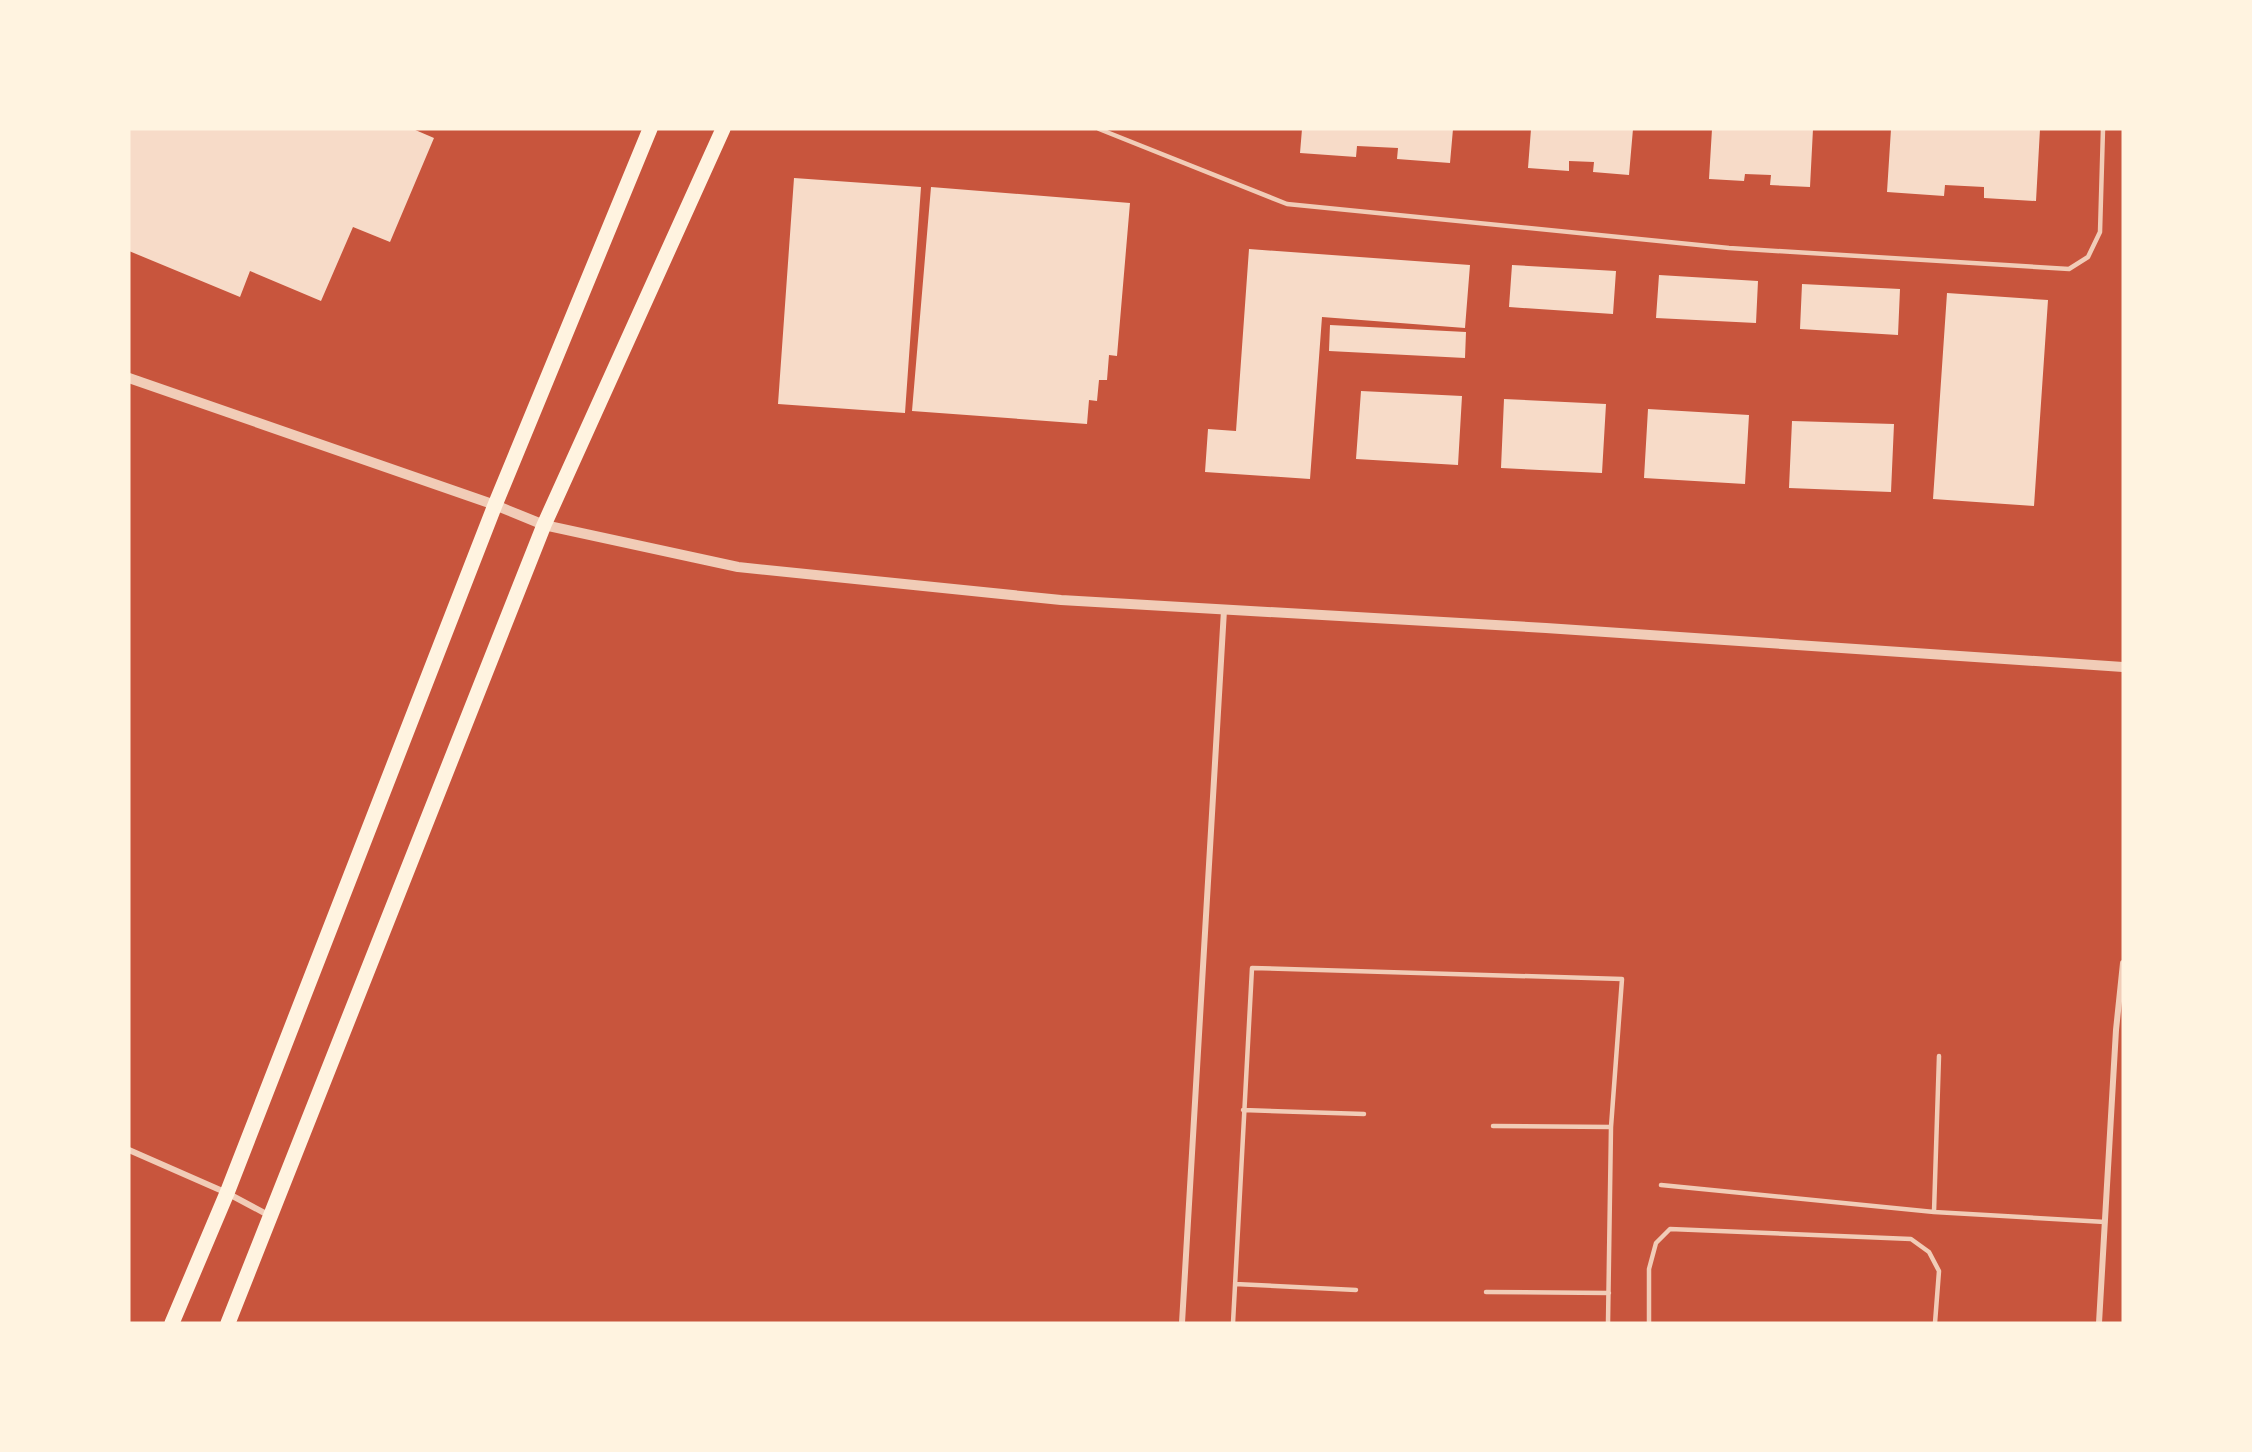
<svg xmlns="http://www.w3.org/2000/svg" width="2252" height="1452" font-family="Inter,sans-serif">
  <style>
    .building { fill: #f7dbc8 }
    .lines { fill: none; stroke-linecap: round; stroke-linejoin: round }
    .service { stroke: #f1ccb7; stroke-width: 4.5 }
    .minor { stroke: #f1ccb7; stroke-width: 6 }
    .tertiary { stroke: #f1ccb7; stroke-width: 10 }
    .primary { stroke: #fff3e0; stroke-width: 15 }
  </style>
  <rect width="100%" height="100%" fill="#c8553d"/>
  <!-- building -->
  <path class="building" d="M129,129H413L434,138L390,242L353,227L321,301L250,271L240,297L129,251Z
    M1302,129H1453L1450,163L1397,159L1398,148L1357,146L1356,157L1300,153Z
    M1531,129H1633L1629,175L1593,172L1594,162L1569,161V171L1528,168Z
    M1712,129H1813L1810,187L1770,185L1771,175L1745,174L1744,181L1709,179Z
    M1891,129H2040L2036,201L1984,198V187L1945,185L1944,196L1887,192Z
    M794,178L921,187L905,413L778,404Z
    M931,187L1130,203L1117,356L1109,355L1107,380H1099L1097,401L1089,400L1087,424L912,411Z
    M1249,249L1470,265L1465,328L1322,317L1310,479L1205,472L1208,429L1236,431Z
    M1512,265L1616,271L1613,314L1509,307Z
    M1659,275L1758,281L1756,323L1656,318Z
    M1802,284L1900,289L1898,335L1800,329Z
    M1947,293L2048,300L2034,506L1933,499Z
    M1330,325L1466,332L1465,358L1329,351Z
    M1361,391L1462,396L1458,465L1356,459Z
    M1504,399L1606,404L1602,473L1501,468Z
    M1648,409L1749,415L1745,484L1644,478Z
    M1792,421L1894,424L1891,492L1789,488Z"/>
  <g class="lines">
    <!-- service -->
    <path class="service" d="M1099,129L1287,204L1729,248L2069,269L2088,257L2100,232L2103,129
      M1243,1110L1364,1114
      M1493,1126L1611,1127
      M1661,1185L1934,1212L2105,1222
      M1934,1212L1939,1056
      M1235,1284L1356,1290
      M1486,1292L1609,1293
      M1233,1323L1252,968L1622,979L1611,1127L1608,1323
      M1649,1323V1269L1656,1243L1670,1229L1911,1239L1929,1252L1939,1271L1935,1323"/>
    <!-- minor -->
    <path class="minor" d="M129,1150L227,1193L270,1216
      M1182,1323L1224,610
      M2099,1323L2116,1030L2123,963"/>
    <!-- tertiary -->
    <path class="tertiary" d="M129,378L495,505L544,525L738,567L1061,600L1546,628L2123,667"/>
    <!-- primary -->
    <path class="primary" d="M172,1323L227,1193L495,505L650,129
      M228,1323L544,525L723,129"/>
  </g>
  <!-- border -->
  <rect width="2252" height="1452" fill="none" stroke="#fff3e0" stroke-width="261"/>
</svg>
